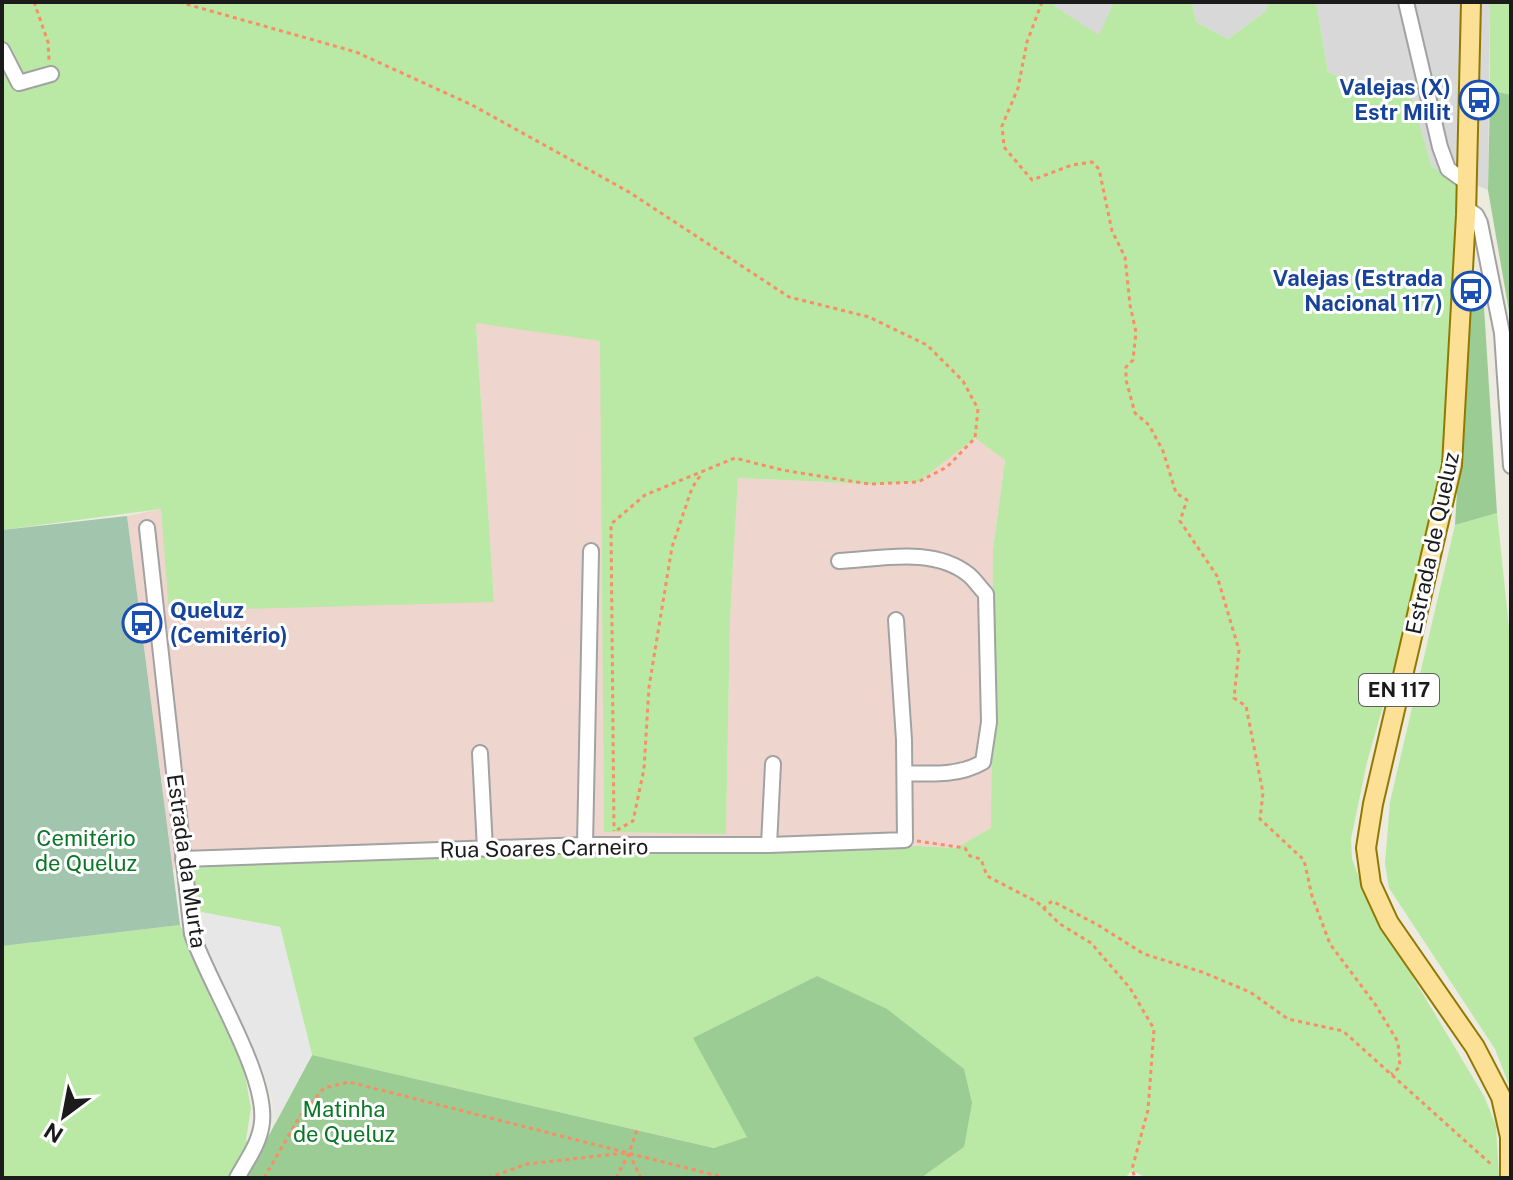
<svg xmlns="http://www.w3.org/2000/svg" width="1513" height="1180" font-family="'Public Sans',sans-serif">
  <style>
    .residential { fill: #d9d8d8 }
    .commercial { fill: #eed5ce }
    .grass { fill: #bae8a5 }
    .forest { fill: #9bcc94 }
    .cemetery { fill: #a1c5ad }
    .parking { fill: #e7e7e7 }
    .lines { fill: none; stroke-linecap: round; stroke-linejoin: round }
    .minor-casing { stroke: #a2a2a2; stroke-width: 18 }
    .major-casing { stroke: #917901; stroke-width: 22 }
    .path { stroke: #f98d64; stroke-width: 3; stroke-dasharray: 4 4; stroke-linecap: butt }
    .minor { stroke: #fff; stroke-width: 14 }
    .major { stroke: #fbe096; stroke-width: 18 }
    .labels { text-anchor: middle; dominant-baseline: central; stroke-width: 6; stroke-linejoin: round; paint-order: stroke }
    .shield { fill: #fff; stroke: #5f5f5f; stroke-width: 2 }
    .shield-label { font-size: 20px; font-weight: bold; fill: #1b1b1b }
    .transit-label { font-size: 22px; font-weight: bold; fill: #164399; stroke: #fff; text-anchor: end }
    .street-label { font-size: 22px; fill: #1b1b1b; stroke: #fff }
    .park-label { font-size: 22px; fill: #0b7626; stroke: #fff }
  </style>
  <rect width="100%" height="100%" fill="#edeae0"/>
  <!-- residential -->
  <path class="residential" d="M1056,2H1114L1099,36L1054,6Z
    M1192,2H1269L1265,12L1228,39L1196,22Z
    M1316,2H1490L1488,190L1432,167L1409,88L1354,82L1328,72Z"/>
  <!-- commercial -->
  <path class="commercial" d="M476,322L601,341L604,832L726,833L730,619L738,478L869,484L917,482L975,438L1005,460L993,549L991,828L956,848L918,846L195,864L173,869L127,516L161,509L494,602Z"/>
  <!-- grass -->
  <path class="grass" d="M2,2H1056L1054,6L1099,35L1114,2H1192L1196,22L1228,39L1265,12L1269,2H1316L1328,72L1354,82L1409,88L1432,167L1466,182L1452,465L1367,762L1351,839L1352,859L1369,904L1484,1096L1496,1126L1499,1178H1146L1132,1170L1125,1178H921L964,1147L817,976L694,1038L748,1137L715,1148L312,1055L280,927L201,912L183,859L195,864L918,846L956,848L991,828L993,549L1005,460L975,438L918,482L869,484L738,478L730,619L726,834L604,832L600,341L476,323L494,602L169,611L161,509L2,530Z
    M1490,2H1511V95L1490,90Z
    M1497,513L1511,647V1090L1495,1049L1389,888L1385,864L1390,802L1455,525Z
    M180,925L243,1065L251,1108L246,1140L257,1157L246,1178H2V946Z"/>
  <!-- forest -->
  <path class="forest" d="M1490,90L1511,95V323L1488,190Z
    M1483,291L1497,513L1455,525L1468,309Z
    M817,976L887,1009L964,1069L972,1103L964,1147L921,1178H246L312,1055L714,1148L747,1137L693,1038Z"/>
  <!-- cemetery -->
  <path class="cemetery" d="M127,516L180,925L2,946V530Z"/>
  <!-- parking -->
  <path class="parking" d="M201,912L280,927L312,1055L276,1122L269,1084L200,930Z"/>
  <g class="lines">
    <defs>
      <path id="minor" d="M1406,2L1440,147L1448,169L1466,182
        M2,50L19,83L51,74
        M1466,208L1476,215L1480,223L1502,333L1511,466
        M147,528L192,934C209,984 267,1074 262,1122C260,1143 247,1160 237,1178
        M839,561C880,559 934,546 969,575C975,580 980,588 986,594L989,722L983,762C959,776 932,774 905,773
        M480,753L485,849
        M585,845L591,551
        M769,845L773,764
        M183,859L585,845H769L905,840L904,740L896,620"/>
      <path id="major" d="M1471,2L1466,215L1452,465L1373,804L1366,848L1371,884L1389,923L1475,1047L1501,1097L1510,1137V1178"/>
    </defs>
    <!-- minor casing -->
    <use href="#minor" class="minor-casing"/>
    <!-- major casing -->
    <use href="#major" class="major-casing"/>
    <!-- path -->
    <path class="path" d="M36,2L35,5L48,42L49,60
      M179,2L356,52L472,105L629,192L789,297L869,317L927,345L963,381L978,409L975,438L947,467L918,482L869,484L782,470L735,458L645,495L611,524L614,831
      M1042,2L1027,42L1018,88L1002,126L1004,147L1032,180L1072,165L1092,162L1099,169L1112,231L1125,257L1130,305L1136,332L1133,360L1126,367V380L1135,413L1149,425L1163,451L1176,493L1187,500L1180,521L1217,576L1239,650L1234,698L1246,706L1263,793L1260,819L1304,860L1312,896L1330,944L1375,1004L1398,1042L1400,1067L1391,1074
      M617,830L633,821L644,769L649,687L672,547L692,488L702,473
      M917,841L965,848L970,856L981,859L987,876L1037,902L1060,924L1091,943L1130,988L1154,1029L1148,1110L1132,1169L1135,1178
      M1043,909L1052,901L1098,925L1144,954L1202,972L1250,992L1288,1019L1343,1031L1493,1166
      M629,1153L641,1178
      M264,1178L300,1116L324,1088L349,1082L726,1178
      M488,1178L527,1164L625,1153
      M616,1178L629,1153L637,1130"/>
    <!-- minor -->
    <use href="#minor" class="minor"/>
    <!-- major -->
    <use href="#major" class="major"/>
  </g>
  <!-- icons -->
  <defs>
    <symbol id="bus-ring" viewBox="-11 -11 22 22"><circle r="9.5" fill="#fff" stroke="#1a4fb4" stroke-width="1.5"/><path d="M-5-6H5V4H4V6H2V4H-2V6H-4V4H-5ZM-3.5-4V0h7V-4ZM-3.5 1.2v1.5H-2V1.2ZM2 1.2v1.5H3.5V1.2Z" fill="#1a4fb4"/></symbol>
  </defs>
  <g fill-rule="evenodd">
    <use href="#bus-ring" x="1457" y="78" width="44" height="44"/>
    <use href="#bus-ring" x="1449" y="269" width="44" height="44"/>
    <use href="#bus-ring" x="120" y="601" width="44" height="44"/>
  </g>
  <g class="labels">
    <!-- shield labels -->
    <rect class="shield" x="1359" y="674" width="80" height="32" rx="6"/>
    <g class="shield-label">
      <text x="1399" y="690">EN 117</text>
    </g>
    <!-- transit labels -->
    <g class="transit-label">
      <text x="1451" y="87">Valejas (X)<tspan x="1451" dy="25">Estr Milit</tspan></text>
      <text x="1443" y="278">Valejas (Estrada<tspan x="1443" dy="25">Nacional 117)</tspan></text>
      <text x="170" y="610" text-anchor="start">Queluz<tspan x="170" dy="25">(Cemitério)</tspan></text>
    </g>
    <!-- street labels -->
    <g class="street-label">
      <text transform="translate(1432 543) rotate(-78)">Estrada de Queluz</text>
      <text transform="translate(544 848) rotate(-1)">Rua Soares Carneiro</text>
      <text transform="translate(187 861) rotate(82)">Estrada da Murta</text>
    </g>
    <!-- park labels -->
    <g class="park-label">
      <text x="86" y="838">Cemitério<tspan x="86" dy="25">de Queluz</tspan></text>
      <text x="344" y="1109">Matinha<tspan x="344" dy="25">de Queluz</tspan></text>
    </g>
  </g>
  <!-- border -->
  <rect width="1513" height="1180" fill="none" stroke="#1b1b1b" stroke-width="8"/>
  <!-- north arrow -->
  <g transform="translate(64 1116) rotate(212)" stroke="#ffffff" stroke-width="6" paint-order="stroke">
  <path d="M0-6L14 30L0 20L-14 30Z" fill="#1b1b1b"/>
  <text y="-12" font-size="22" font-weight="bold" text-anchor="middle" fill="#1b1b1b">N</text>
  </g>
</svg>
